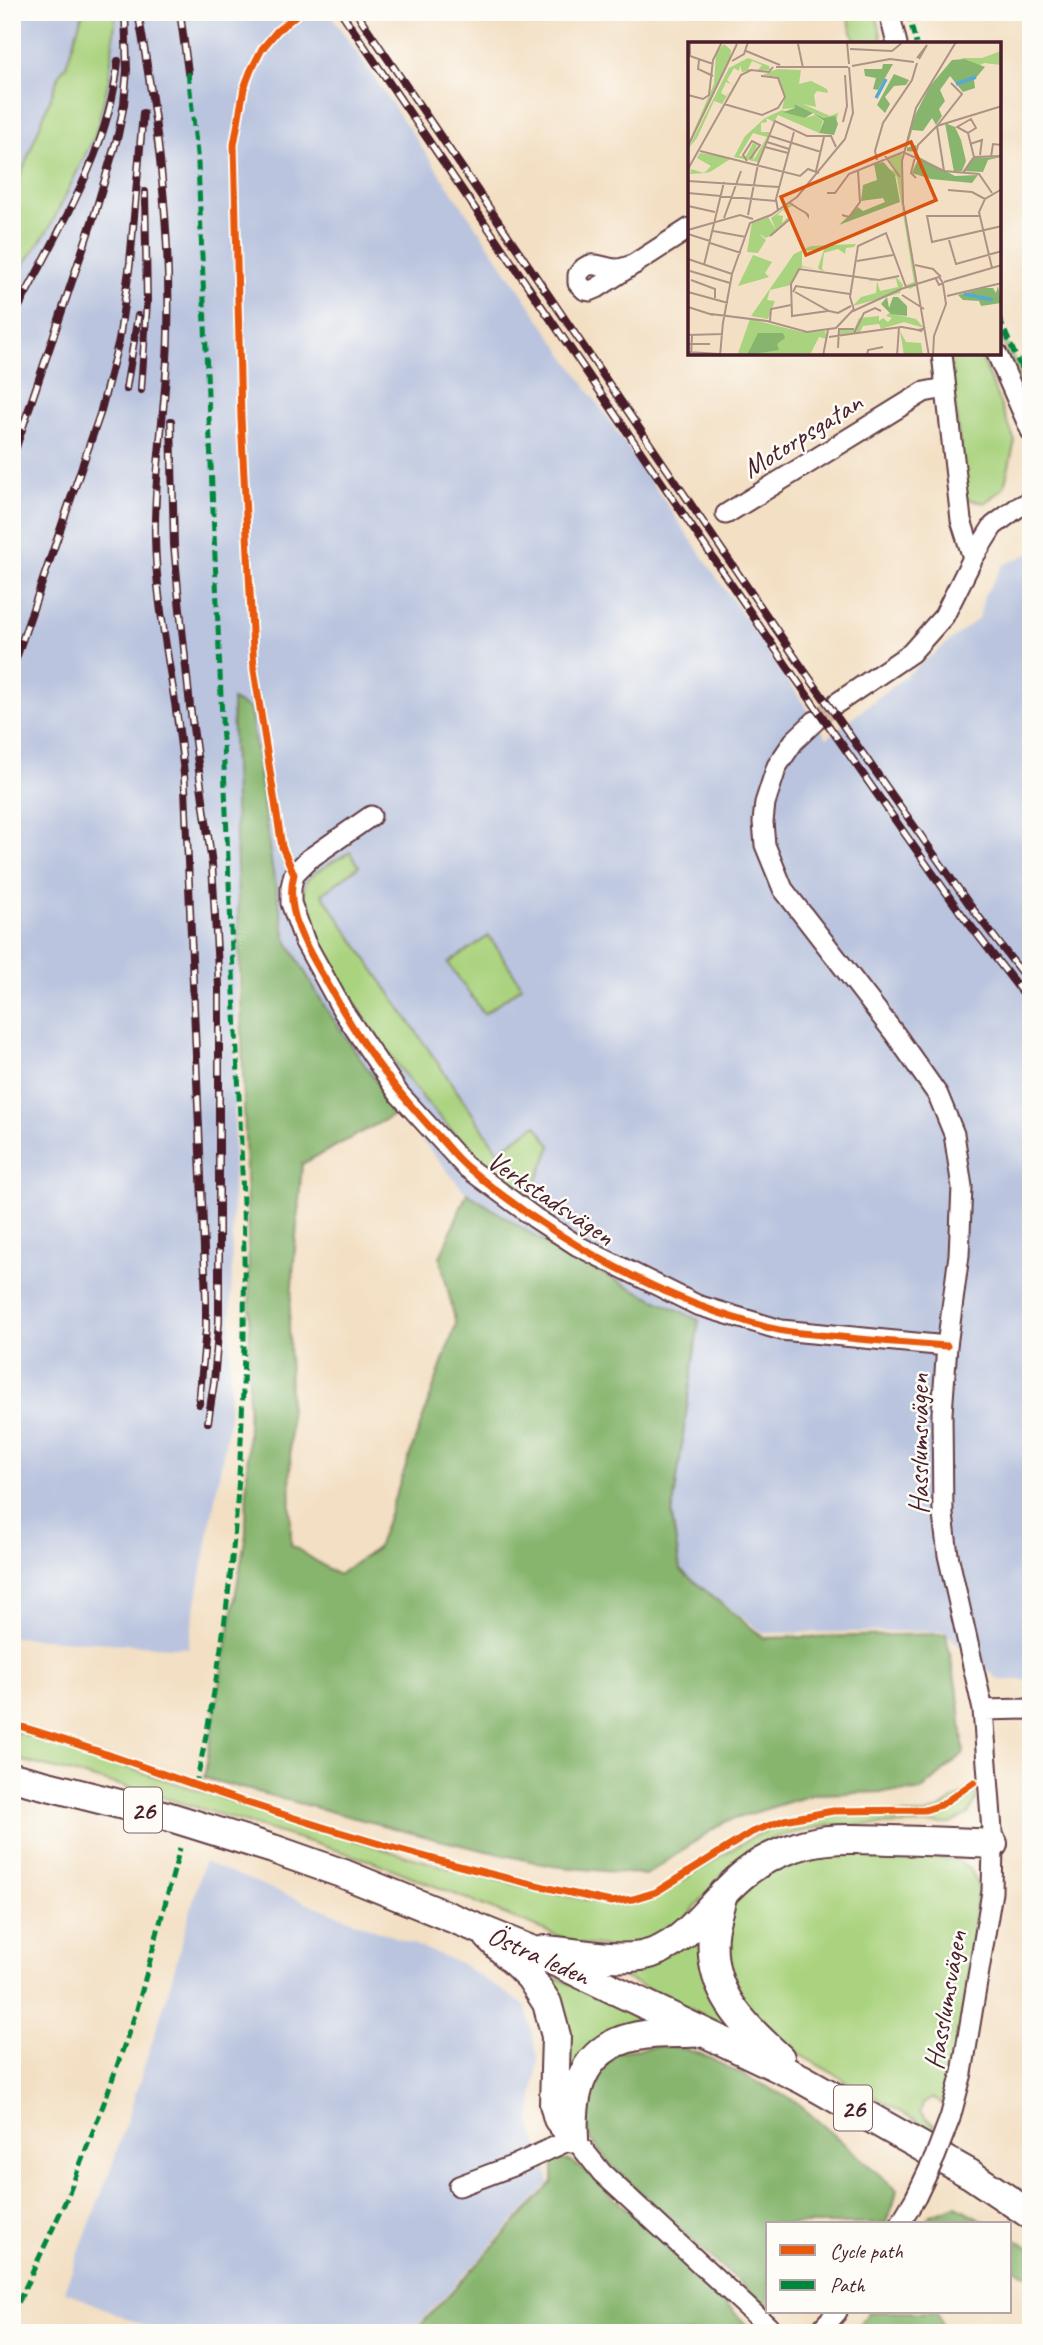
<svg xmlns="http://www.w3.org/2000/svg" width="1043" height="2345" font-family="Caveat,sans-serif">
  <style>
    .industrial { fill: #bac4de }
    .green { fill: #aad37f; stroke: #7a7955; stroke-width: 2 }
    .forest { fill: #87b56e; stroke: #686a4c; stroke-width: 2 }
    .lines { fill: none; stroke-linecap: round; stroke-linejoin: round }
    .minor-tunnel { stroke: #d1b9a5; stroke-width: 19; stroke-dasharray: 19 10; stroke-linecap: butt }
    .minor-casing { stroke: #633c42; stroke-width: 23 }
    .highway-casing { stroke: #633c42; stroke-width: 32 }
    .minor { stroke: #fff; stroke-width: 19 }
    .highway { stroke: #fff; stroke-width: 28 }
    .rail-casing { stroke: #4a1f2b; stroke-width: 8 }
    .rail { stroke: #fdfcf7; stroke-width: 5; stroke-dasharray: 16; stroke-linecap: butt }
    .minor-bridge-casing { stroke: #633c42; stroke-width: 23; stroke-linecap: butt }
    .minor-bridge { stroke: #fff; stroke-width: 19 }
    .quiet { stroke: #00873e; stroke-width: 5; stroke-dasharray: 10 5; stroke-linecap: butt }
    .cycleway-casing { stroke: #fdfcf7; stroke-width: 11 }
    .cycleway { stroke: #e8590c; stroke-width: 7 }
    .labels { text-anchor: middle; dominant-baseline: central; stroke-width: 5; stroke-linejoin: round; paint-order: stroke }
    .shield { fill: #fdfcf7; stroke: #806168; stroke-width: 2 }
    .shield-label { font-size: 26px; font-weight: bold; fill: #4a1f2b }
    .street-label { font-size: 28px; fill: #4a1f2b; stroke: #fdfcf7 }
    .inset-river { fill: none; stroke: #55aad1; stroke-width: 3.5 }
    .inset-road { fill: none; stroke: #af9286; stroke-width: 2 }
    .view { fill: #d8530f; fill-opacity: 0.15; stroke: #d8530f; stroke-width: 3.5 }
    .inset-edge { fill: none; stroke: #4a1f2b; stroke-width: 3.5 }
  </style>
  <rect width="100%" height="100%" fill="#fdfcf7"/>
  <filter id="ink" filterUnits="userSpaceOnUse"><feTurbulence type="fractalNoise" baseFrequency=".0143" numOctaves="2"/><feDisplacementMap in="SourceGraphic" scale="14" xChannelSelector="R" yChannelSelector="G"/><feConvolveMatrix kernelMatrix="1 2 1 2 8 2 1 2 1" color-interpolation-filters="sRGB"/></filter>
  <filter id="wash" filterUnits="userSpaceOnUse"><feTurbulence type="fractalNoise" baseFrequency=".00686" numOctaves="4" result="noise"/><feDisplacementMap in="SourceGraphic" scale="28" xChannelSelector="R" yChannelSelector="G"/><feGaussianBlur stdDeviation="1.57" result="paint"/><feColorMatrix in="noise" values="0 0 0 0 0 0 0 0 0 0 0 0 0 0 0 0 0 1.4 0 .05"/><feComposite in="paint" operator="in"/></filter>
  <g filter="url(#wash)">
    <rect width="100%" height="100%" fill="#f3dfc3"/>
    <!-- industrial -->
    <path class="industrial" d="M12,12H329L827,738L979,618L984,596L1003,565L1031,553V1680H999L943,1631L763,1633L678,1569L567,1258L465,1192L238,922L229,1421L188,1648L12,1637Z
      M204,1862L458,1962L526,2006L538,2060L530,2123L550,2182L410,2333H161L64,2291L112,2166L166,1999Z"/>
    <!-- green -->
    <path class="green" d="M83,12H116L109,79L95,135L50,227L12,282V198L61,71L66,66Z
      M846,12H876L883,44H856Z
      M1005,339L1025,384L1022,386L1002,342Z
      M949,354H980L1015,441L1004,487L985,503L966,499Z
      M350,852L359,866L322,894L498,1151L536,1125L551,1146L534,1188L528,1193C509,1186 495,1172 481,1159C436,1119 401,1072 368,1023C347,991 326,960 314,924C310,913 300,894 306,882C310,873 340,858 350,852Z
      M489,936L522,986L484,1014L448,963Z
      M12,1731L389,1851L469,1874L605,1904H624L646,1900L665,1891L754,1836L806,1817L828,1815L926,1814L940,1809L971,1788H976V1801L968,1814L950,1824L829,1825L776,1837L739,1858L719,1878L677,1929L629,1949L578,1944L378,1863L139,1790L12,1758Z
      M892,1851L956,1860L971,1870L978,1887L971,1960L949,2088L942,2104L933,2098L923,2104L920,2113L934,2125L933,2130L767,2036L722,1966L726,1919L737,1896L757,1878L792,1860L828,1852Z
      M705,1925L737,2031L606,1969Z
      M538,1969L655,2023L570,2086Z"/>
    <!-- forest -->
    <path class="forest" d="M232,700L250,709L272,867L286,939L325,1007L398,1113L302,1164L289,1323L291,1545L338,1575L377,1548L456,1324L440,1257L467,1193L573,1260L699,1320L672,1516L680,1570L764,1638L946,1634L959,1701L964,1753L921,1791L815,1794L724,1822L646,1875L552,1866L435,1839L204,1778L246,1534L250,1311Z
      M669,2045L701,2054L795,2101L897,2190L893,2206L885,2224H768V2306L764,2303L706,2254L607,2161L591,2139L585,2117L590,2078L616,2052Z
      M553,2159L570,2161L583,2169L715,2292L754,2333H413L553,2182Z
      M956,2206L989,2224H924L930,2215Z
      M1010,2236L1031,2248V2278L1010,2265Z
      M869,2312H937L945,2333H855Z"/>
  </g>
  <g filter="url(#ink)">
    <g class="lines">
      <!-- minor-tunnel -->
      <path class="minor-tunnel" d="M815,721L837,703"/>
      <defs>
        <path id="minor" d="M889,12L897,44
          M635,264C629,266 623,269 616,269C600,268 589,257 578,275V283L585,290L590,291L597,288L690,228
          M942,354L961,520L973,558
          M997,354L1031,431
          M726,514L924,392L945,388
          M837,703L911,653L944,616L973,558L993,526L1017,508L1031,501
          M815,721L794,741L777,766L765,803L763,822L765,845L783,889L895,1034L938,1095L954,1134L962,1187L959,1255L947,1346L942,1413L943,1515L948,1555L983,1710L993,1844L992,1892L962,2073L950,2118
          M371,816L309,859L294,874L291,887V903L305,942L343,1011L399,1094L465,1166L535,1218L578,1246L697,1305L781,1330L947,1346
          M983,1710L1031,1709
          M459,2186L515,2165L574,2138L602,2173L775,2333
          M900,2224L916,2197
          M818,2333L837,2312"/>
        <path id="highway" d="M12,1777L167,1816L273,1849L344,1874L531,1950L802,2079L970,2174L1031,2215
          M723,1893C720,1907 714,1921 713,1935C708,1991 742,2023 780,2058
          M489,1937L530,1977L547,2003L556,2036L554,2104L558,2119L574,2138
          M545,1950C576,1952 610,1961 641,1956C688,1948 712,1897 748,1871C762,1860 780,1852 796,1847C827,1836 860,1839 891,1840C925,1841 959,1842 993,1844
          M574,2138C571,2086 585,2043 644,2035C663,2032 683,2034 703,2032"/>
      </defs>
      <!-- minor casing -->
      <use href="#minor" class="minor-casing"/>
      <!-- highway casing -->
      <use href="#highway" class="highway-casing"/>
      <!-- minor -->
      <use href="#minor" class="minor"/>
      <!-- highway -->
      <use href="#highway" class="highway"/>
      <defs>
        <path id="rail" d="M138,12C157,119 171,225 168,334C167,401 154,468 155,535C156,621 180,703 185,788L206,1298V1329L199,1404
          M180,12L188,72
          M341,12L793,675L960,912L1031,1004
          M356,12L801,666L969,904L1031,985
          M12,320C54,238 109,154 118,61
          M126,389L138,316
          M141,390L147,301L145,192
          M171,421L174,545L178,590L190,706L212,864L219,987V1321L214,1382L208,1422
          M12,459L95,213L118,135L124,104L127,70L125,12
          M12,670L100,414L119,340L130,263L143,113"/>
      </defs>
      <!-- rail casing -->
      <use href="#rail" class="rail-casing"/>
      <!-- rail -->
      <use href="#rail" class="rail"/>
      <defs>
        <path id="minor-bridge" d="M916,2197L935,2157L950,2118"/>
      </defs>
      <!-- minor-bridge casing -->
      <use href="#minor-bridge" class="minor-bridge-casing"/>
      <!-- minor-bridge -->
      <use href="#minor-bridge" class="minor-bridge"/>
      <!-- quiet -->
      <path class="quiet" d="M908,12L916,44
        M188,72L198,163C209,418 220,673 231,928C237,1063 246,1199 244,1334C243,1482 229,1634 197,1779
        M999,318L1031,391
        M12,2316L67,2198L104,2103L137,2009L180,1848"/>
      <defs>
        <path id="cycleway" d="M300,12L277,31L262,49L251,70L244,88L234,145L241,418L254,670L282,847L294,874C282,918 317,963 337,1000C364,1050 400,1095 438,1136C447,1146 456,1158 467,1167C551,1238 670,1306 779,1330C792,1333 807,1333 821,1335C863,1340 905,1343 947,1346
          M12,1724C97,1748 179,1781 263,1808C379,1846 493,1877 611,1902L633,1899L656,1892L752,1832L784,1820L833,1811L925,1810L941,1805L974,1782"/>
      </defs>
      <!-- cycleway casing -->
      <use href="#cycleway" class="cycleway-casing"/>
      <!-- cycleway -->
      <use href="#cycleway" class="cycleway"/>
    </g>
  </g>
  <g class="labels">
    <!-- shield labels -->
    <g class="shield">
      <rect x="124" y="1787.5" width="38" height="45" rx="5"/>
      <rect x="834" y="2085.5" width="38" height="45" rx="5"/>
    </g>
    <g class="shield-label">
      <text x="143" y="1810">26</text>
      <text x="853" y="2108">26</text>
    </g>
    <!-- street labels -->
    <g class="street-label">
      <text transform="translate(802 435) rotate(-32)">Motorpsgatan</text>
      <text transform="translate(551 1198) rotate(34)">Verkstadsvägen</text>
      <text transform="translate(918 1444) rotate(-90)">Hasslumsvägen</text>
      <text transform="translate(539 1955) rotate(24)">Östra leden</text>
      <text transform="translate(945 2000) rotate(-80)">Hasslumsvägen</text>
    </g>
  </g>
  <!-- overview -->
  <g transform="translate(688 42)">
    <rect width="313" height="313" fill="#f3dfc3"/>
    <path d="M36,2L43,8L42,18L0,102L26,42L28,11ZM313,9V23L296,21L289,25L273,16H294ZM60,16L81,24L82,28L69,29L74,23L64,19L60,27L66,28L54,30L52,23L51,29L46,26L39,38L45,44L43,48L45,43L38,40L33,51L38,54L42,49L34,62L26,59L9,96L0,107L41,26ZM89,27L113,28L111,42L123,39L139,47L140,51L129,49L126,53L128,65L115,62L142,74L157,68L150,71L148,81L106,62L107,66L94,67L97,54L90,35L75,33ZM94,68L117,76L127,73L135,79L131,91L90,73L86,80L78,76L79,80L73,81V90H82L70,120L46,115L57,94L77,76ZM65,91L79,95L65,119L69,103L65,101L58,114H51ZM12,111L44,116L22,130L17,131L2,132L3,127L16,131L23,124L9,116ZM214,111V163L230,243L222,247L215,243L212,251L165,264L173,255L188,251L189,239H182L181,243L182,237L189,239L192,249L210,245L208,237L200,238L209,236L216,244L226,240L209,135L200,127L194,117L201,127L209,130L199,115ZM101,162L105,164L97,167L100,173L95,168L89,173L95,174L94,181L100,175V179L86,192L78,196L71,192L78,198L70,211L59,210L64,180L80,175L88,188L83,176ZM168,202L166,205L158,206L157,212L150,207L136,211L134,227L137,229L132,228L130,226L136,207L114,209V224L128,227L114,225L103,243L82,248L79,258L87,259L80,277L63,274L106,212L123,204ZM65,213L84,220L77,231L81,235L50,244ZM201,271L228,277L236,286L216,280L193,287L191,282L175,284L172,290L152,293L151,288H166L171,276L191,274V279L195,276L200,280L204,276L198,274ZM62,277L114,290L137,289L139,297L131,295L123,311L49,314ZM212,289L218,300L233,301L235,313H216Z" fill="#aad37f" fill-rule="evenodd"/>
    <path d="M276,17L297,25L286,38L287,46L275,50L262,34L252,48L257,59L251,67L254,74L248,83L244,76L235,89L224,88L219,106L228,103L229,110L219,109V97L227,73L242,44L264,18ZM195,22H205L190,48L185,47L188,36L177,34L176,27H194ZM206,32L221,38L218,43L206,44L197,55L202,62L197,71L189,63ZM106,62L136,76L147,74L150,82L146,93L131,91L136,79L125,71L117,76L95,70L107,66ZM257,81L267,85L273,98L278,119L274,129L266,130ZM231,115L267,134L290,133L284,141L243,137L224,131ZM313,115L300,118L295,130L275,129L284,116ZM195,120L207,133L212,160L151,183L170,165L175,169L197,160L195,156L173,159L175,143L189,138L186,122ZM310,244L313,261L293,264L291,259L275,258L270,253L295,246H305L308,251ZM199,255L201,266L205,255H210L219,264V274L203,272L193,262ZM70,291H95L97,296L89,302L91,308L59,313Z" fill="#87b56e"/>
    <path class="inset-river" d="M268,42L288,35M188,56L198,37M276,252L305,258"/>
    <path class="inset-road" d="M2,0V14L25,22M159,0L161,22M110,2L115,26M162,7L204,9L215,0M58,9L92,23M229,16L239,3L231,17M11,18L10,27L25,34M44,19L56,12L60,0M164,24L202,17L226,20M88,25H160M0,53L15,57L21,53L25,18L34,0M36,62L74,73L90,66L97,55L90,36L73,34M155,80L159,64L157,33M280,91L269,85L283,77L288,86L280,91L286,115M82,94L133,110M79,100L101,107M282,102L294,98L292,113M0,104L49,2M77,105L100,111M12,109L112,134L120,127L131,131M197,114L212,135M303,115L305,102L314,103M189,118L187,109L195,81L224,38L229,21M59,119L55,113L64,99L72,103L62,117M0,127L53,33L63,28L81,30L85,25M128,129L136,95M256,129L249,84L274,52L263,41M275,131L286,115L314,114M228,136L223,131L230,103L249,84L314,64M0,139L91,145M260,148L284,150L297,157M0,151L88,159M139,151H147L161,132L215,110L256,129L291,132L304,151M101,160L105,163L111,167L118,171L120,173V174L118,171M0,164L27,170M90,169L88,157L106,90M60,173L70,122L87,79L119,94H143L148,105M154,173L161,175L172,160L170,129M291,174H239L244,200L314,184M36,176L53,129M0,188L52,173L65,177M25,189L58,195M0,192L22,199M82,194L102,177M261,198L268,222L314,209M22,201L53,211M0,217L44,232M169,219L205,213M16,223L36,140M227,223L245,227L253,235M304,226L291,170L297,157L314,147M2,229L42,241M3,238L27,247V256M256,240L314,223M213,247L251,235L255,241L251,243L248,237M0,250L40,261M105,250L108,244L162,252M107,250L141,269L150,271L163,264M214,253L236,267M259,254L314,241M0,265L25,273M166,268L162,255L170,204L198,191L218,245M140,269L104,274L103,242L111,227L191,238L211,234M163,270L213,247M23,272L79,279L119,290L148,286L165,268M82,279L83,267L103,263M35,281L44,232L62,181L83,173L109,155L157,97L165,71L161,25M166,291L176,271L187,266L193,269M0,293L35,292M141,295L213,285H214L230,288L233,289L235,287L230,288M0,302H22M150,306L151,287H166M0,310L32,312M3,314L4,293M32,314L35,280M135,314L140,288M179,314L180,308L195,305M209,314L211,285M241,314L215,161L214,119L228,66L268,0M245,314L246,294L258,262L255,242"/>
    <path class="view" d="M223,100L248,158L118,213L93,155Z"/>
    <rect width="313" height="313" class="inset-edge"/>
  </g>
  <!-- margin -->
  <rect width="1043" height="2345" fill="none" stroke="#fdfcf7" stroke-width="42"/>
  <!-- legend -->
  <rect x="766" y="2222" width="245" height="91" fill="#fdfcf7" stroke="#b5a4a5" stroke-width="2"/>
  <rect x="780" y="2245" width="35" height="10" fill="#e8590c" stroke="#b5a4a5" stroke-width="2"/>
  <text x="830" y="2258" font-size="21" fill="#4a1f2b">Cycle path</text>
  <rect x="780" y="2280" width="35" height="10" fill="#00873e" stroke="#b5a4a5" stroke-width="2"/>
  <text x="830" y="2292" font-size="21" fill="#4a1f2b">Path</text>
</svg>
